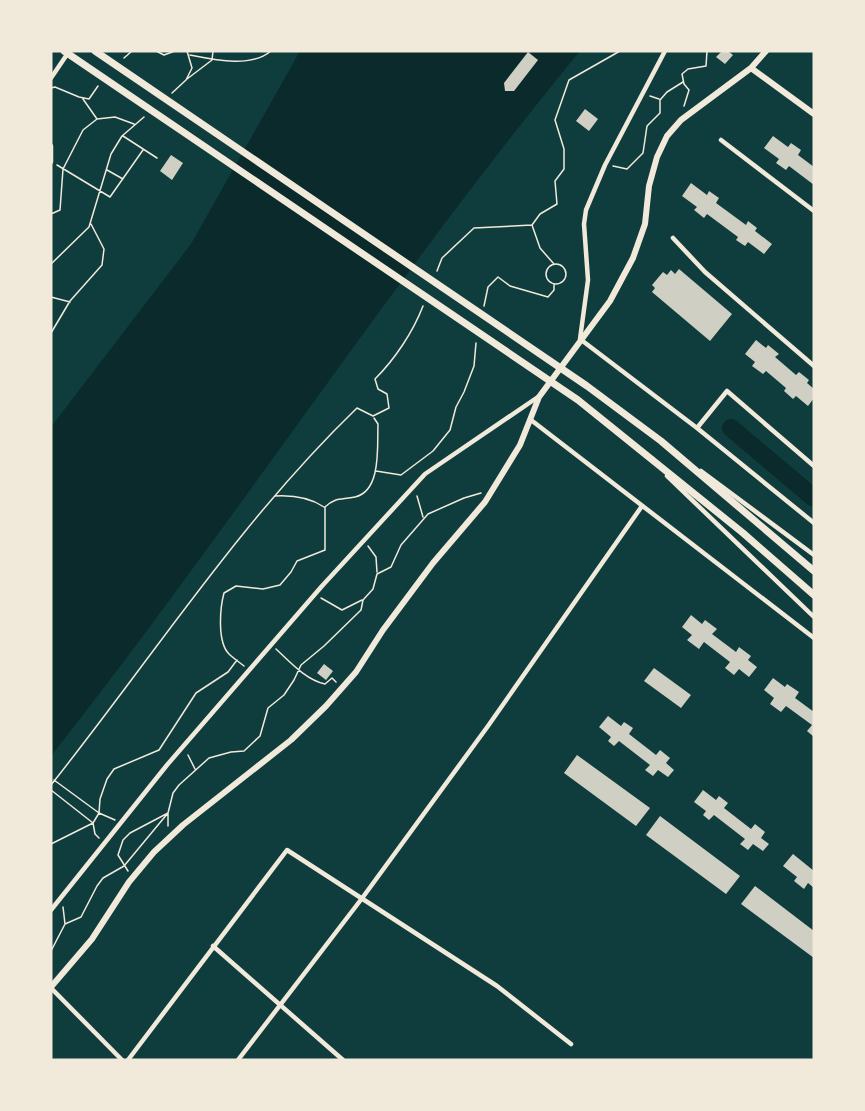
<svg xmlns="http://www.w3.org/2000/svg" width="865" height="1111" font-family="Lato,sans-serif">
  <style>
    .water { fill: #0a2a2b }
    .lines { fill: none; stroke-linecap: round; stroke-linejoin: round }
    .river { stroke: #0a2a2b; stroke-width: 18 }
    .building { fill: #cfcfc3 }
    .path { stroke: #f1e9da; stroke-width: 1.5 }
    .minor { stroke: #f1e9da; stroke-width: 4.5 }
    .tertiary { stroke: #f1e9da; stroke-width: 6 }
    .secondary { stroke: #f1e9da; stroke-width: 7 }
  </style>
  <rect width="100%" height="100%" fill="#0f3d3e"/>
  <!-- water -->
  <path class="water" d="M300,51H580C393,278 233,525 51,756V427L191,244Z"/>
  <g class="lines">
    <!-- river -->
    <path class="river" d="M731,428L814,498"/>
  </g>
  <!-- building -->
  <path class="building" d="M722,51H728L733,55L725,64L716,57Z
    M528,52L538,60L514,91H505L504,83Z
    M585,109L598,119L589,131L576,121Z
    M773,136L788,147L791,143L801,150L798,155L814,167V185L789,166L786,170L776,163L779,159L764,148Z
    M171,155L183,163L172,180L160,171Z
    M691,183L707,195L709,191L719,198L716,203L746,225L748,221L757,228L755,231L772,244L764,254L748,242L745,246L736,240L738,237L707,214L704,218L694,210L697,207L682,196Z
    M679,269L732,314L710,341L652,292L655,288L652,285L663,272L667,275L671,270L675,274Z
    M756,340L766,348L768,345L779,354L775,357L796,375L799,372L809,380L807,383L814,389V398L808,406L796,396L793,399L784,391L786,388L766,371L763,374L752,366L755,362L745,354Z
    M691,615L702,624L705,620L717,629L712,634L736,652L739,647L751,656L748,660L757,667L749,677L739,669L734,675L725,668L730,662L704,642L699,649L687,640L692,635L682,627Z
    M324,664L333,671L326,680L317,673Z
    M654,668L691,695L681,708L644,681Z
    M773,678L785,687L787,684L799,692L795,698L814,712V737L807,731L812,725L786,706L781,712L770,704L774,698L764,690Z
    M608,716L621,726L624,722L633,728L629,734L656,755L660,750L670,758L666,763L674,770L668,777L658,770L653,776L645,770L650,765L619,741L614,746L608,741L611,737L599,727Z
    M577,755L650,808L636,826L564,773Z
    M703,790L716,800L719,796L728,803L724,808L751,829L755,824L765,832L761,838L769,844L763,851L753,844L748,850L740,844L745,839L714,815L709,820L703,815L706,811L694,802Z
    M660,816L740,876L726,894L646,835Z
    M793,854L814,871V888L808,883L804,889L794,881L797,877L783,866Z
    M755,886L814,931V958L741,904Z"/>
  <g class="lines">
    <!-- path -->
    <path class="path" d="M156,51L164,55L175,51
      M190,55C215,60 251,68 271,51
      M124,58L132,51
      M187,79L212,60L213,51
      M51,88L55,87L79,97L89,99L98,86
      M172,93L186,80L192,68L187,51
      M650,96L659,99
      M83,99L97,119
      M684,106L689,90L684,84L682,74L688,69L706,66L707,51
      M123,136L157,158
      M57,165L110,197L143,150
      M613,166L627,169L643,153L647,126L660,113V100L667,92L683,82
      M107,170L123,179
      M51,214L60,210L63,169L83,130L97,119L115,117L134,124
      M532,225L540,248L554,264
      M546 274a10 10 0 1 1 20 0a10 10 0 1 1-20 0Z
      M51,264L89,227L111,154L122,136L144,117
      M437,271L442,258L474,228L532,225L540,214L557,204L555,181L564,169V149L555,120L569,80L620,51
      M51,297L70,302
      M484,306L488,287L498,277L510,286L548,297L554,290V284
      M51,333L70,301L102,265L104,249L91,224
      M376,471L401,475L433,451L450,430L456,407L464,392L474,366L476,343
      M275,496C293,495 309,497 324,507
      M417,496L423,517
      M368,546L376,557L377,572
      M321,598L342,610L362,600
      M276,649C290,662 306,680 325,684L332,678L336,682
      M244,666C239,662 233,658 229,654C217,642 220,608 224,593L236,586L263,589L280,585L291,572L297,561L325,550V507C335,497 342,500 355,497C382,491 377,445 378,424L374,418
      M188,755L195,769
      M54,780L99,813
      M51,785C153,657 239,522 357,408L373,416L389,408L387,394L378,389L375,379C395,359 413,332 423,306
      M51,790L93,823L51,844
      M99,813L100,799L107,779L114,769L159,750L196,693L228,672L237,660
      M99,838L95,834L93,823L99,813L115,820
      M128,871L118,855L123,840L130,833L168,813V826
      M63,907L65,924
      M51,951L65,924L81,917L97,886L103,878L124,866L168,813L173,793L179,785L209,758L231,752L244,751L260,736L268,708L284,695L294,680L301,665L324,646L361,610L363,600L373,589L377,574L391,567L401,545L428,514L464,498L481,493"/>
    <!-- minor -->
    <path class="minor" d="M665,51L605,165L586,210L584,224L588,280L580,339L697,428L814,523
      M51,78L68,53
      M721,140L814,211
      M51,146V162
      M673,238L705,272L814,366
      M531,420L814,638
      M697,428L727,391L814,466
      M701,471L814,555
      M667,476L814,617
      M51,910L167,765L322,586L425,474L538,397
      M213,946L343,1060
      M51,988L122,1060
      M128,1060L287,850L497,986L571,1044
      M238,1060L363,897L488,726L642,506"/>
    <!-- tertiary -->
    <path class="tertiary" d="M751,68L814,114
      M51,987L92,939L129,882L154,852L183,825L291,740L326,706L356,672L383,630L433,563L485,502L520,445L539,397L610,301L633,258L645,224L649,186L657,157L667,136L681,120L751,68L766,51"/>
    <!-- secondary -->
    <path class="secondary" d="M64,51L578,400L743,533L814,595
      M95,51L587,386L661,441L814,571"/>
  </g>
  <!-- border -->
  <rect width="865" height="1111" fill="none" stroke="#f1e9da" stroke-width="105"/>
</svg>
